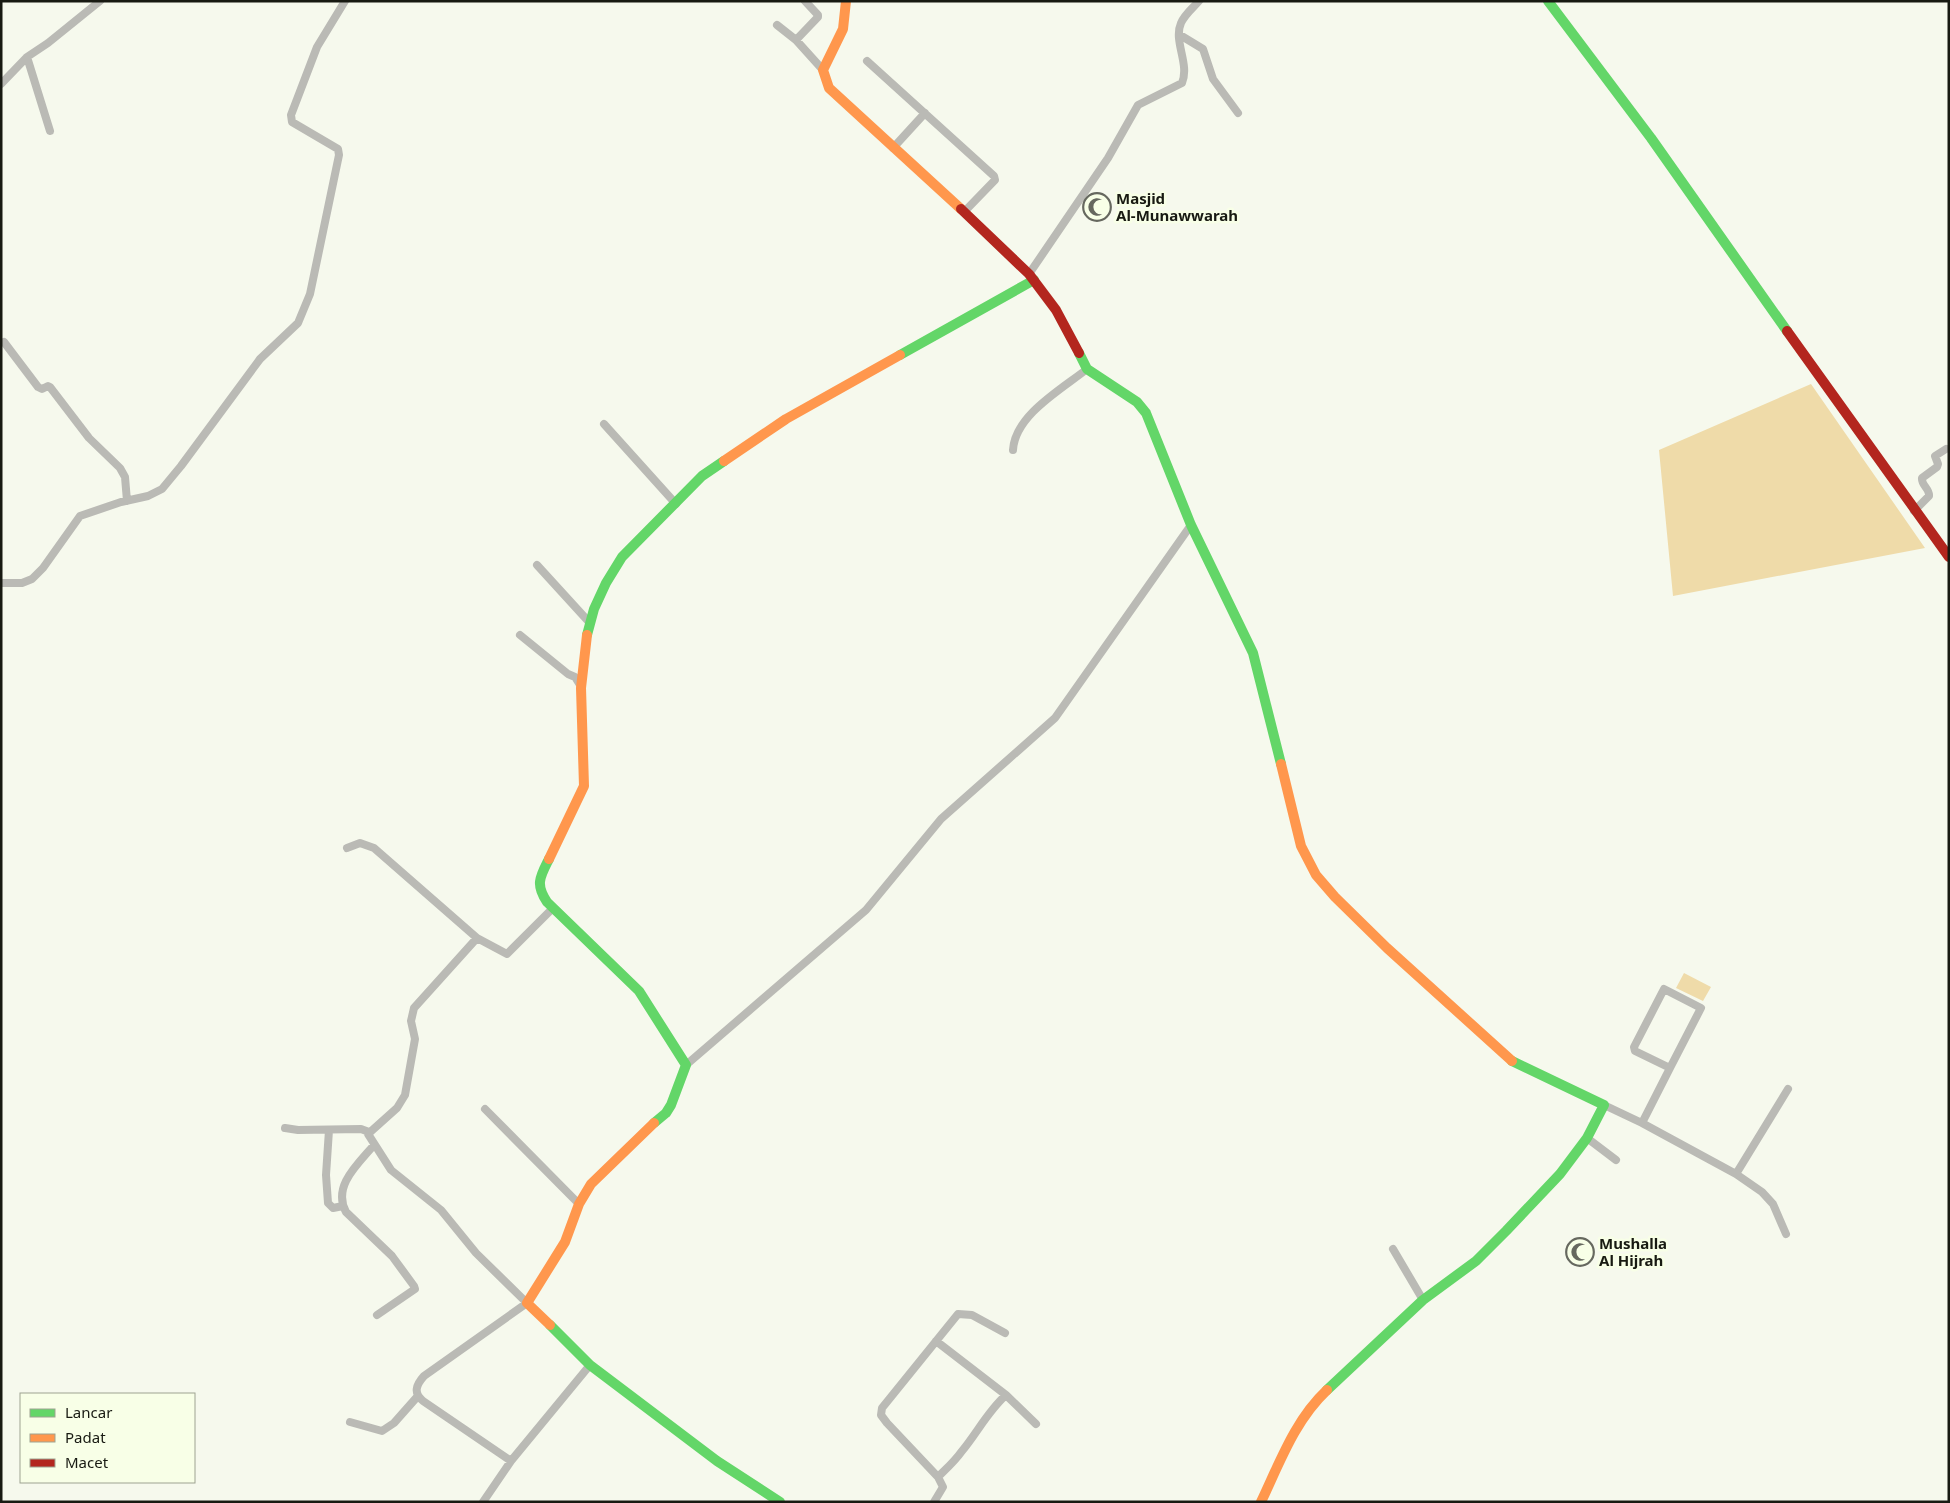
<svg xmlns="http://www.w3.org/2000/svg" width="1950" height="1503" font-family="'Noto Sans',sans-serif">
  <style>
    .green { fill: #efdba9 }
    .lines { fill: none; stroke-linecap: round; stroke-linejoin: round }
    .street { stroke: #babab5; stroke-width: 8 }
    .fast { stroke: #63d668; stroke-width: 10 }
    .slow { stroke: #ff974d; stroke-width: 10 }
    .jam { stroke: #b3261e; stroke-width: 10 }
    .labels { text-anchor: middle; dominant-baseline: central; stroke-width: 5; stroke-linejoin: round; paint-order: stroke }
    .poi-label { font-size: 15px; font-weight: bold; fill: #181a12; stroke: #f8ffe7; text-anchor: start }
  </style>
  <rect width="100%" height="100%" fill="#f6f9ed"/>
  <!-- green -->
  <path class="green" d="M1811,384L1925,548L1673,596L1659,450Z
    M1684,973L1711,987L1703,1001L1676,988Z"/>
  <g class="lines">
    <!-- street -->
    <path class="street" d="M777,25L796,40L823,70
      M1180,35L1203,49L1213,79L1238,113
      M796,40L818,17V15L805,1
      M27,57L50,131
      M867,61L994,176L995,180L964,212
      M1,84L27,57L48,43L100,1
      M893,148L925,113
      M1029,274L1108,158L1138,105L1182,83C1190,64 1173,41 1181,23C1185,14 1193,8 1199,1
      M4,342L38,387L42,389L48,386L50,387L89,438L120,468L125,477L127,501
      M604,424L676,504
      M1013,450C1015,415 1062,389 1087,369
      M1914,511L1929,496C1930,489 1921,485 1922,478L1937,467L1938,464L1935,456L1946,449
      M537,565L589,622
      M1,583H22L32,579L43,568L80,516L121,502L148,496L162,489L181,466L260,359L298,323L310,294L339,155L338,149L292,122L291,115L317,47L345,1
      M520,635L568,674L575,677L580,685
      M347,848L360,843L374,848L477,938
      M686,1065L866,910L941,819L1055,718L1191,525
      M1604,1105L1642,1123L1736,1174L1762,1192L1773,1204L1786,1234
      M485,1109L579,1204
      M1642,1123L1670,1068L1635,1051L1634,1047L1664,989L1701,1008L1670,1068
      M285,1128L298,1130L361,1129L369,1132
      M329,1130L326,1175L328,1203L333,1208L343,1206
      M1587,1138L1616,1160
      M374,1145C358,1164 332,1186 346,1212L392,1256L414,1286L415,1289L377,1315
      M1736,1174L1788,1089
      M1393,1249L1423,1300
      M936,1341L1006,1395L1036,1424
      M350,1422L382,1431L394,1423L417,1397
      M511,1461L423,1401C413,1393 416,1385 424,1376L527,1303L476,1253L441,1210L391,1170L368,1134L397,1108L405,1095L415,1039L411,1021L414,1008L477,938L507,954L552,909
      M938,1477C946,1469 955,1461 962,1451C977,1433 988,1411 1006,1395
      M483,1502L511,1461L590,1365
      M934,1502L943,1487L938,1477L887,1423L881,1415L882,1408L958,1314L972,1315L1005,1333"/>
    <!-- fast -->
    <path class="fast" d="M1548,1L1651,138L1787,331
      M1079,353L1087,369L1137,402L1146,413L1191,525L1253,653L1281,764
      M900,355L1034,280
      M587,635L594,609L606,583L622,557L702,476L724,461
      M549,859C540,877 535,884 547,902L639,991L686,1065L671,1105L666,1113L654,1123
      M550,1325L590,1365L717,1461L780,1502
      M1327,1390L1423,1300L1476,1261L1506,1231L1560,1174L1587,1138L1604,1105L1512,1061"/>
    <!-- slow -->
    <path class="slow" d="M846,1L843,29L823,70L829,88L961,209
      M724,461L786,419L900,355
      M1281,764L1301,846L1316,875L1335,897L1387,948L1512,1061
      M549,859L584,786L581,688L587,635
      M550,1325L527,1303L565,1242L579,1204L591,1184L654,1123
      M1261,1502C1280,1462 1295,1420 1327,1390"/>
    <!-- jam -->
    <path class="jam" d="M961,209L1029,274L1056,310L1079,353
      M1787,331L1949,557"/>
  </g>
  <!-- icons -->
  <defs>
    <symbol id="mosque-ring" viewBox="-11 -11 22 22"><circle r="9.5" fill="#f8ffe7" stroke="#66685f" stroke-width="1.5"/><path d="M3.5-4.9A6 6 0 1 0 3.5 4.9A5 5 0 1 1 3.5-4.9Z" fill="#66685f"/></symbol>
  </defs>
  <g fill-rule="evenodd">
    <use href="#mosque-ring" x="1081" y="191" width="32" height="32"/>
    <use href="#mosque-ring" x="1564" y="1236" width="32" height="32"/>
  </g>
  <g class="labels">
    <!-- poi labels -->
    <g class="poi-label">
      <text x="1116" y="198">Masjid<tspan x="1116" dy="17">Al-Munawwarah</tspan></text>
      <text x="1599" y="1243">Mushalla<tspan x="1599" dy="17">Al Hijrah</tspan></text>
    </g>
  </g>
  <!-- border -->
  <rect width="1950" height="1503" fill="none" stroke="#181a12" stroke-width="5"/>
  <!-- legend -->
  <rect x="20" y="1393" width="175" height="90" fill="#f8ffe7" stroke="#9ea392"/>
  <rect x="30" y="1409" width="25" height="8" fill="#63d668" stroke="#9ea392"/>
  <text x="65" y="1418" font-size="15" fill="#181a12">Lancar</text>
  <rect x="30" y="1434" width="25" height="8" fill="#ff974d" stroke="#9ea392"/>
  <text x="65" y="1443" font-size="15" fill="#181a12">Padat</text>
  <rect x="30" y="1459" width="25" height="8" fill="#b3261e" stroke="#9ea392"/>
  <text x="65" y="1468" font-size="15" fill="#181a12">Macet</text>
</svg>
